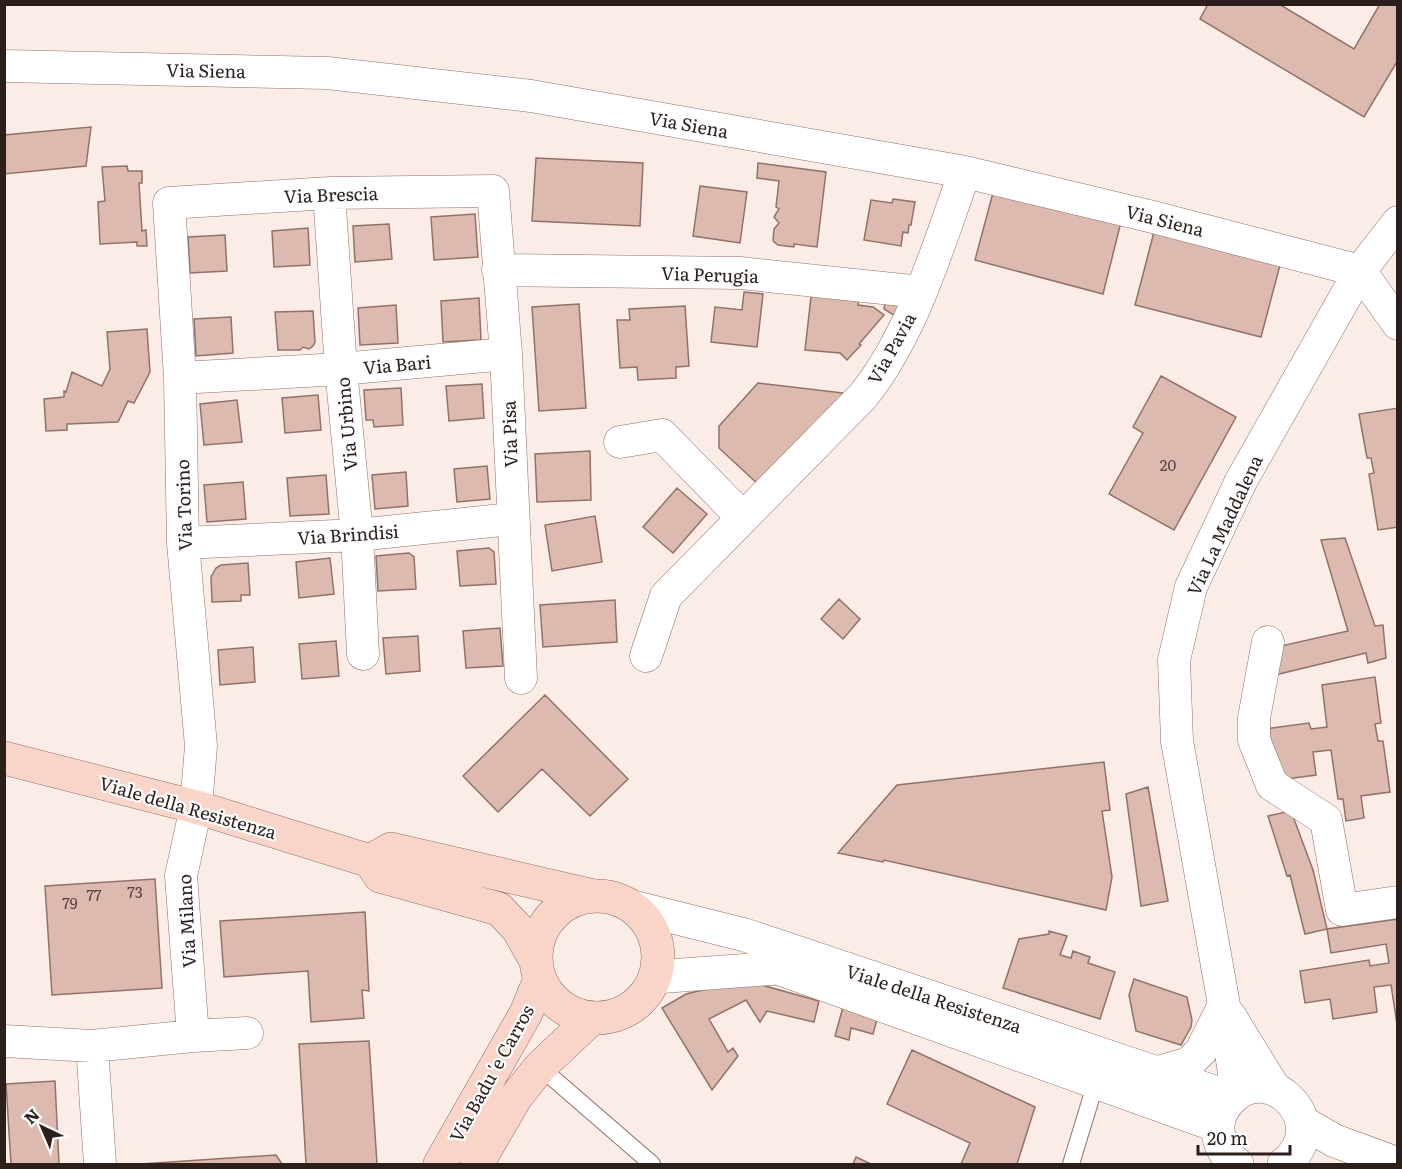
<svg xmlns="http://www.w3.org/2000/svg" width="1402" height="1169" font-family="Literata,serif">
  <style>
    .building { fill: #dcbaaf; stroke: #927268; stroke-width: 1.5 }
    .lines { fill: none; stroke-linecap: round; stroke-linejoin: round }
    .service-casing { stroke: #907066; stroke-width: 18 }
    .minor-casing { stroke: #907066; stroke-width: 33 }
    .tertiary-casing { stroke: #907066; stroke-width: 34 }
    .secondary-casing { stroke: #907066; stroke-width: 34 }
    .service { stroke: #fff; stroke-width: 16 }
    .minor { stroke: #fff; stroke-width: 32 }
    .tertiary { stroke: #fff; stroke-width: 33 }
    .secondary { stroke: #f9d4c9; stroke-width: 33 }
    .labels { text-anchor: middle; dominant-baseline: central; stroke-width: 4.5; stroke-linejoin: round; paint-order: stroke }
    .number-label { font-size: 15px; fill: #584640 }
    .street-label { font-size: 18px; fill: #2c1f1b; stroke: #fdfdfd }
  </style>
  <rect width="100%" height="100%" fill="#fbece8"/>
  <!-- building -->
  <path class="building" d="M1208,4H1279L1354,49L1380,4H1398V60L1364,117L1200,19Z
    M91,127L86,166L4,174V135Z
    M536,158L643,163L640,226L532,221Z
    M758,163L826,172L817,247L794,244V247L778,245L774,242L773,240L774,229L779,223L774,217L779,209L776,207L779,181L757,178Z
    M127,166L128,171H142V183H139L142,231L146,230L147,246H137V242L100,244L98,202L105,201L102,167Z
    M700,186L747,192L740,243L693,236Z
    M994,189L1121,222L1103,294L975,260Z
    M893,199L915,202L911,225H909L908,233L903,232L901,246L864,240L871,200L892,203Z
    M475,214L478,257L434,260L431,217Z
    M389,224L392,259L355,262L353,226Z
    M308,228L310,265L274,267L272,231Z
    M1154,232L1280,265L1261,337L1135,305Z
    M225,235L227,271L190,273L188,237Z
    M812,288L860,293L858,305L873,307L884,315L859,344L861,345L847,360L840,353L805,350Z
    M744,292L763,294L757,347L711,342L715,307L742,310Z
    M886,297L902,298L895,316L884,309Z
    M479,298L481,340L443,342L441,301Z
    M579,304L586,408L539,411L532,307Z
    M396,305L398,343L360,345L358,308Z
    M685,306L689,366L676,367V378L638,380L637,367L620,368L617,320H630L629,309Z
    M313,311L315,342L313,346L309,349L303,347L300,350H278L275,312Z
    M231,317L233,353L196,356L194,319Z
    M147,329L150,372L134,403L128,401L118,422L67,424V430L46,431L44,399L64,397V391L66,392L72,372L102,386L110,369L107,332Z
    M1161,376L1236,417L1174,530L1109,494L1143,433L1133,427Z
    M758,383L852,394L760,486L719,448V426Z
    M482,384L484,418L449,421L446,386Z
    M401,388L403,425L374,427L373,420H366L364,390Z
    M318,395L321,430L285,433L282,398Z
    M237,400L242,442L204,445L200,404Z
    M1398,408V527L1378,530L1369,474L1374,473L1371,458H1367L1359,414Z
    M590,451L591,500L537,502L535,454Z
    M487,466L490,499L457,502L454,469Z
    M406,472L408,506L375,509L372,475Z
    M326,475L329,514L290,516L287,478Z
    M243,482L246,519L207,522L204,485Z
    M677,488L707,514L673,553L643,527Z
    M595,516L602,562L552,571L545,525Z
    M1345,538L1375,626L1383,625L1386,658L1368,663L1366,653L1271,676L1272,648L1348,631L1321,540Z
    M489,548L494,552L496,584L460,586L457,551Z
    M409,553L414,557L416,589L378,591L376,556Z
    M330,558L334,594L299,598L296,562Z
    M248,563L250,595H241V601L212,602L211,577L216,568L221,565Z
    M839,599L860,619L843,639L821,619Z
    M615,600L617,642L543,647L540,605Z
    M500,628L503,666L466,668L463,631Z
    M418,636L420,671L386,674L383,638Z
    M336,641L339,676L302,679L299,644Z
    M253,647L255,682L220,685L218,650Z
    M1375,677L1381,723L1375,724L1378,741H1383L1390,792L1361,796L1364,818L1346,821L1343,799H1338L1331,750L1313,752L1316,775L1271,781L1264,729L1309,723L1311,729L1327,727L1322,685Z
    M545,695L628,779L590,816L542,769L498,812L463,776Z
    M1104,762L1110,810L1102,811L1112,877L1106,910L884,860L883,862L838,853L897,785Z
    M1148,787L1168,901L1141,906L1126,794Z
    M1291,811L1313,870L1327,929L1305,934L1290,875L1287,876L1268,816Z
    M155,879L162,988L52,995L45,886Z
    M365,912L369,991L362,990L364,1018L311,1022L308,971L224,977L220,921Z
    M1398,919V1031L1391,985L1374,987L1377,1012L1333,1019L1330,999L1305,1003L1300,971L1369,960L1370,966L1389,963L1386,944L1331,953L1327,929Z
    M1049,931L1067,936L1060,955L1071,958L1073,951L1090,957L1088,963L1115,972L1100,1019L1003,988L1019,939L1049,934Z
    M1134,979L1187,997L1192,1020L1191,1027L1181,1045L1136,1031L1129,995Z
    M736,982L758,984L819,1001L814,1022L767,1011L760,1022L746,1000L709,1019L728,1052L733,1048L738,1056L712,1090L662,1008L686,994Z
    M843,1007L878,1016L873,1034L851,1028L849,1040L835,1036Z
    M369,1041L377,1164H306L299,1044Z
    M912,1050L1035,1107L1017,1164H961L970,1143L887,1104Z
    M55,1081L59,1164H11L6,1084Z
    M276,1155L282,1164H140Z
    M856,1157L871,1164H853Z"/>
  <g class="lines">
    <defs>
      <path id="service" d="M540,1067L652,1164
        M1071,1164L1096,1082"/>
      <path id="minor" d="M4,66L327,73L531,96L965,172L1153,217L1360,271L1398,324
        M329,193L341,369L357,535L363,654
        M498,270L740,273L921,292
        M180,378L341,369L506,354
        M620,442L662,435L743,518
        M183,543L357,535L512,519
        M1268,642L1254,718V740L1272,785L1326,820L1342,910L1398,902
        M646,656L666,596L863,396C914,332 937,248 965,172
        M1230,1016L1275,1089
        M193,1036L247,1033
        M4,1041L92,1046L193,1036L181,876L196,807L201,746L183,543L180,378L169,203L329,193L493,191L506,354L521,678
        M92,1046L100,1164
        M1158,1072L1189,1063L1201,1051L1224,1005
        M1237,1094L1224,1005L1177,741L1174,660L1191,587L1241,481L1360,271L1398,222"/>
      <path id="tertiary" d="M633,907L745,935L1232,1098
        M655,977L778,968L1218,1126
        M1302,1122L1335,1141L1398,1164
        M1237,1164C1225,1157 1219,1144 1218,1130C1217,1119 1222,1109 1229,1101C1269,1056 1335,1125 1284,1164"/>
      <path id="secondary" d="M4,758L196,807L370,861L380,876L499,909L518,929L536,961
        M370,861L391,849L594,896
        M536 957a61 61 0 1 1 122 0a61 61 0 1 1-122 0Z
        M440,1164L526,1013L540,979
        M477,1164L516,1097L540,1067L592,1018"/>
    </defs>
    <!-- service casing -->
    <use href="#service" class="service-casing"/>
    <!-- minor casing -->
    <use href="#minor" class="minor-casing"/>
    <!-- tertiary casing -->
    <use href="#tertiary" class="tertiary-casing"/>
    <!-- secondary casing -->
    <use href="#secondary" class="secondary-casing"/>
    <!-- service -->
    <use href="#service" class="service"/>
    <!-- minor -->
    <use href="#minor" class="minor"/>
    <!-- tertiary -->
    <use href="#tertiary" class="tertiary"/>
    <!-- secondary -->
    <use href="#secondary" class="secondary"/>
  </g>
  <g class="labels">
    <!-- number labels -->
    <g class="number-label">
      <text x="1168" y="464">20</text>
      <text x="135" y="891">73</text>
      <text x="94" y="894">77</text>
      <text x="70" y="902">79</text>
    </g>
    <!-- street labels -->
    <g class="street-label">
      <text transform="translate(206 70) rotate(1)">Via Siena</text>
      <text transform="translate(689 124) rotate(10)">Via Siena</text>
      <text transform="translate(331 194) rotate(-2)">Via Brescia</text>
      <text transform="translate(1165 220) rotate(14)">Via Siena</text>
      <text transform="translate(710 274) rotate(2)">Via Perugia</text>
      <text transform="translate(891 348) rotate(-61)">Via Pavia</text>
      <text transform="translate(397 364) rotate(-5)">Via Bari</text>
      <text transform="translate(346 424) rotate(-95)">Via Urbino</text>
      <text transform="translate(509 434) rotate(-92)">Via Pisa</text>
      <text transform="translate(183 505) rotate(-92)">Via Torino</text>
      <text transform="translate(1224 525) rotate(-65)">Via La Maddalena</text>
      <text transform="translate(348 534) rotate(-4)">Via Brindisi</text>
      <text transform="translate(188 807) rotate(16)">Viale della Resistenza</text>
      <text transform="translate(186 921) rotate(-93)">Via Milano</text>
      <text transform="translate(934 998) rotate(18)">Viale della Resistenza</text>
      <text transform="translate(491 1073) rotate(-61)">Via Badu 'e Carros</text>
    </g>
  </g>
  <!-- border -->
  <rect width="1402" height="1169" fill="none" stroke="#2c1f1b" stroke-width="12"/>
  <!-- north arrow -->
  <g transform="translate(42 1127) rotate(316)" stroke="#fdfdfd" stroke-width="4.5" paint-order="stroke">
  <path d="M0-4.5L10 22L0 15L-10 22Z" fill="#2c1f1b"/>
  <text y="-9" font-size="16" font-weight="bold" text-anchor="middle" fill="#2c1f1b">N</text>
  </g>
  <!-- scale -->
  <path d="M1198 1145v9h92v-9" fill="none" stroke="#2c1f1b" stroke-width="3"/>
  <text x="1207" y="1145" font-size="18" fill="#2c1f1b" stroke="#fdfdfd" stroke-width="4.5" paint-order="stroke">20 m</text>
</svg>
